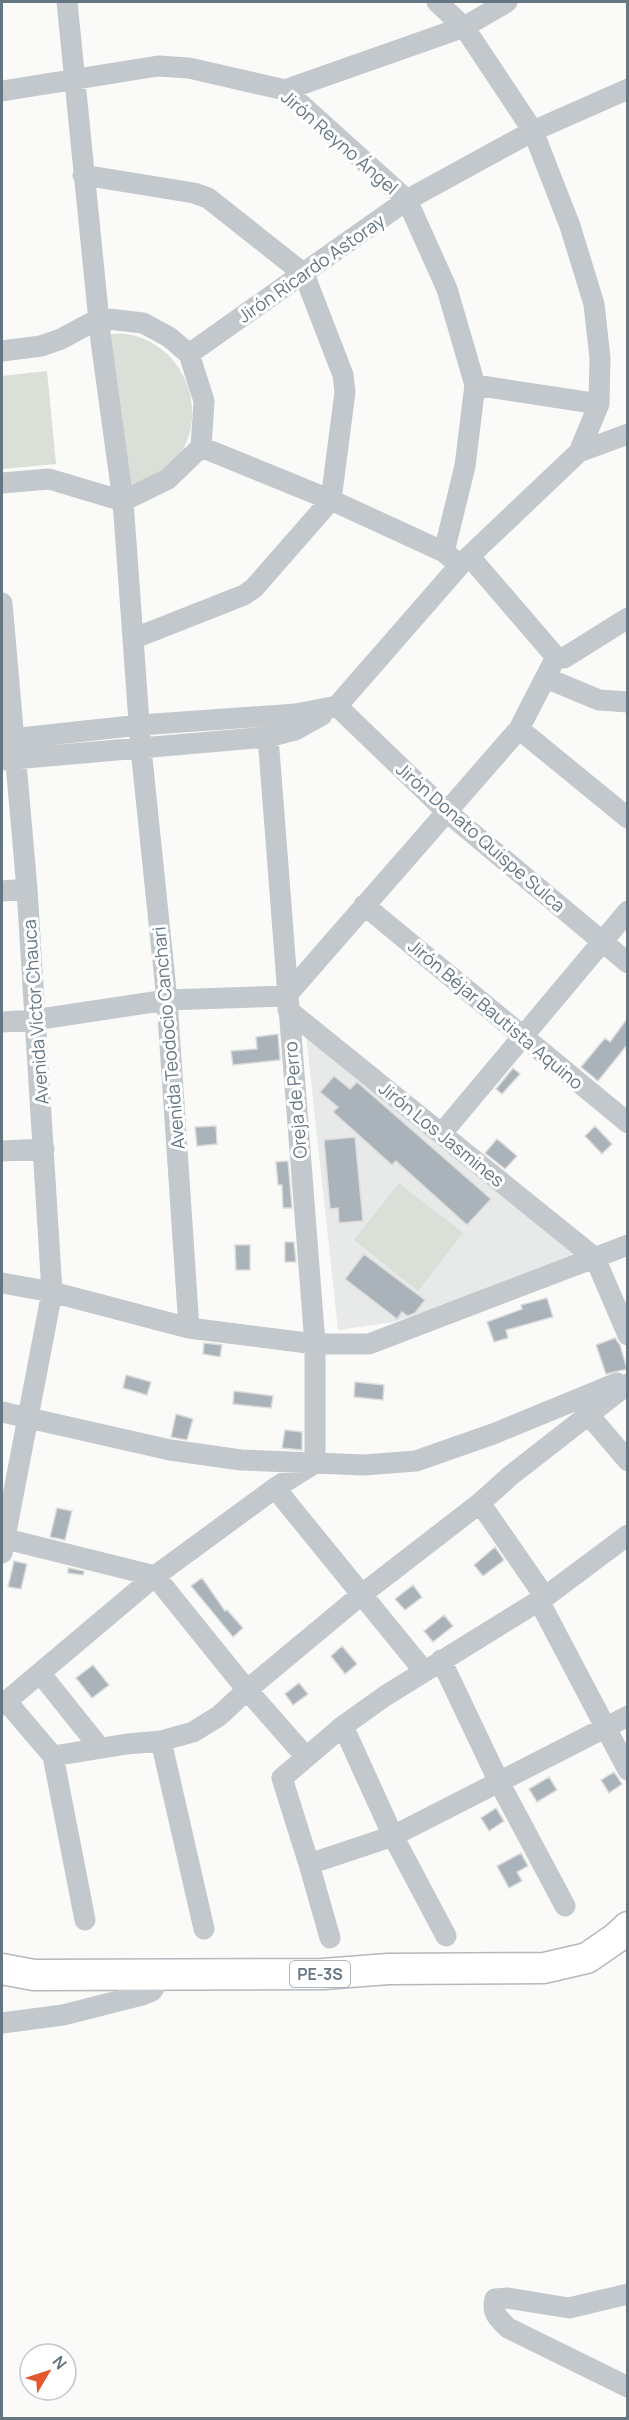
<svg xmlns="http://www.w3.org/2000/svg" width="629" height="2420" font-family="Manrope,sans-serif">
  <style>
    .built { fill: #e8e9e9 }
    .green { fill: #dadfd7 }
    .building { fill: #aab3b9; stroke: #dcdcda; stroke-width: 1.5 }
    .lines { fill: none; stroke-linecap: round; stroke-linejoin: round }
    .highway-casing { stroke: #b4b9bd; stroke-width: 33 }
    .minor { stroke: #c3c8cc; stroke-width: 21 }
    .highway { stroke: #fff; stroke-width: 30 }
    .labels { text-anchor: middle; dominant-baseline: central; stroke-width: 6; stroke-linejoin: round; paint-order: stroke }
    .shield { fill: #fff; stroke: #939fa8; stroke-width: 1.5 }
    .shield-label { font-size: 16px; font-weight: bold; fill: #657683 }
    .street-label { font-size: 18px; fill: #657683; stroke: #fff }
  </style>
  <rect width="100%" height="100%" fill="#fafaf8"/>
  <!-- built -->
  <path class="built" d="M305,1025L581,1260L394,1322L338,1330Z"/>
  <!-- green -->
  <path class="green" d="M105,334C114,334 124,333 132,335C189,349 211,419 174,463C162,477 144,483 126,489Z
    M47,371L56,464L3,469L2,376Z
    M399,1183L463,1233L418,1291L354,1240Z"/>
  <!-- building -->
  <path class="building" d="M627,1019V1045L598,1081L581,1067L605,1038L610,1042Z
    M278,1034L280,1060L233,1065L231,1051L257,1049L256,1037Z
    M513,1068L520,1074L502,1094L496,1089Z
    M334,1076L350,1089L357,1082L491,1199L467,1225L396,1161L392,1165L333,1112L338,1107L320,1092Z
    M216,1126L217,1144L197,1146L195,1127Z
    M595,1126L612,1144L602,1154L585,1136Z
    M355,1137L363,1221L339,1223L338,1208L330,1209L324,1140Z
    M497,1139L517,1156L505,1169L485,1153Z
    M288,1161L292,1208H283L282,1185H278L276,1162Z
    M285,1242H294L296,1262H285Z
    M235,1245H250V1270H236Z
    M364,1254L425,1300L415,1313L408,1316L402,1312L397,1319L345,1279Z
    M547,1298L553,1317L506,1330L508,1338L494,1342L487,1322L522,1309L521,1305Z
    M615,1338L620,1345L627,1369L606,1374L596,1345Z
    M204,1343L222,1345L220,1357L203,1354Z
    M126,1375L151,1382L147,1395L123,1388Z
    M355,1382L384,1385L383,1400L354,1397Z
    M234,1391L273,1396L271,1408L233,1404Z
    M176,1414L193,1419L187,1440L171,1437Z
    M285,1430L302,1432V1450L282,1448Z
    M57,1508L72,1511L65,1540L50,1537Z
    M495,1547L504,1560L483,1576L474,1565Z
    M14,1561L27,1564L21,1589L8,1587Z
    M68,1568L84,1571L83,1575L68,1573Z
    M202,1578L225,1611L227,1610L243,1628L233,1637L191,1586Z
    M413,1585L422,1597L405,1610L395,1599Z
    M444,1615L453,1626L433,1642L424,1631Z
    M342,1646L357,1664L345,1674L331,1656Z
    M93,1665L109,1685L92,1698L76,1678Z
    M299,1683L308,1694L293,1705L285,1694Z
    M614,1772L622,1784L609,1793L601,1780Z
    M549,1777L557,1790L537,1802L529,1789Z
    M496,1808L504,1821L489,1831L481,1818Z
    M521,1853L528,1866L517,1872L522,1881L509,1888L497,1866Z"/>
  <g class="lines">
    <defs>
      <path id="highway" d="M2,1969L34,1975L323,1974L388,1969L544,1968L587,1958L616,1938L628,1927"/>
    </defs>
    <!-- highway casing -->
    <use href="#highway" class="highway-casing"/>
    <!-- minor -->
    <path class="minor" d="M67,2L101,341L123,501L168,479L201,447L204,401L189,354L169,337L143,323L100,318
      M285,90L464,27L507,2
      M2,91L158,66L189,68L285,90L407,200L447,289L475,385L465,466L444,552
      M83,175L194,193L208,198L304,274L343,375L345,392L331,500L254,588L244,595L135,638
      M2,351L41,346L61,339L100,318
      M189,354L407,200L533,131L628,89
      M475,385L599,404
      M201,447L331,500L444,552L455,561
      M579,452L628,434
      M2,483L49,479L123,501L141,749L167,1000L189,1328
      M470,557L556,657L564,658L628,618
      M2,603L27,889L52,1292L2,1553
      M546,678L599,700L628,702
      M337,706L447,812L628,963
      M519,729L628,818
      M2,740L140,725L296,714L337,706L460,565L579,452L599,404L600,358L594,304L570,226L533,131L464,27L437,2
      M2,760L268,737L295,730L322,715
      M2,891L27,889
      M364,905L628,1123
      M288,1010L595,1258L628,1335
      M2,1022L34,1020L167,1000L286,996L519,729L556,657
      M442,1133L628,911
      M2,1151L44,1149
      M2,1283L52,1292L189,1328L315,1344H369L628,1245
      M2,1412L170,1450L241,1460L364,1465L416,1461L493,1434L617,1383
      M588,1414L628,1461
      M275,1488L424,1671
      M480,1503L545,1597
      M2,1538L155,1576L247,1690L306,1757
      M539,1601L628,1770
      M441,1660L499,1782L565,1906
      M40,1673L100,1748
      M7,1702L53,1756
      M2,1705L155,1576L275,1488L315,1463V1344L268,737
      M343,1726L393,1836L446,1936
      M161,1741L204,1929
      M309,1864L393,1836L628,1716
      M85,1920L53,1756L127,1744L161,1741L193,1732L219,1716L247,1690L361,1595L480,1503L510,1476L628,1384
      M330,1938L309,1864L282,1778L343,1726L385,1696L545,1597L628,1535
      M2,2023L63,2015L142,1995L152,1991L164,1973
      M628,2294L569,2308L508,2298L495,2299C491,2313 499,2319 508,2328L628,2387"/>
    <!-- highway -->
    <use href="#highway" class="highway"/>
  </g>
  <g class="labels">
    <!-- shield labels -->
    <rect class="shield" x="290" y="1961" width="60" height="26" rx="4.5"/>
    <g class="shield-label">
      <text x="320" y="1974">PE-3S</text>
    </g>
    <!-- street labels -->
    <g class="street-label">
      <text transform="translate(340 142) rotate(41)">Jirón Reyno Ángel</text>
      <text transform="translate(311 268) rotate(-35)">Jirón Ricardo Astoray</text>
      <text transform="translate(481 837) rotate(41)">Jirón Donato Quispe Sulca</text>
      <text transform="translate(35 1012) rotate(-94)">Avenida Víctor Chauca</text>
      <text transform="translate(496 1014) rotate(40)">Jirón Béjar Bautista Aquino</text>
      <text transform="translate(168 1038) rotate(-95)">Avenida Teodocio Canchari</text>
      <text transform="translate(295 1100) rotate(-95)">Oreja de Perro</text>
      <text transform="translate(442 1134) rotate(39)">Jirón Los Jasmines</text>
    </g>
  </g>
  <!-- border -->
  <rect width="629" height="2420" fill="none" stroke="#657683" stroke-width="6"/>
  <!-- north arrow -->
  <g transform="translate(48 2372) rotate(51)"><circle r="28" fill="#ffffff" stroke="#c1c8cd" stroke-width="1.5"/>
  <path d="M0-4.5L10 22L0 15L-10 22Z" fill="#e4572e"/>
  <text y="-9" font-size="16" font-weight="bold" text-anchor="middle" fill="#657683">N</text>
  </g>
</svg>
